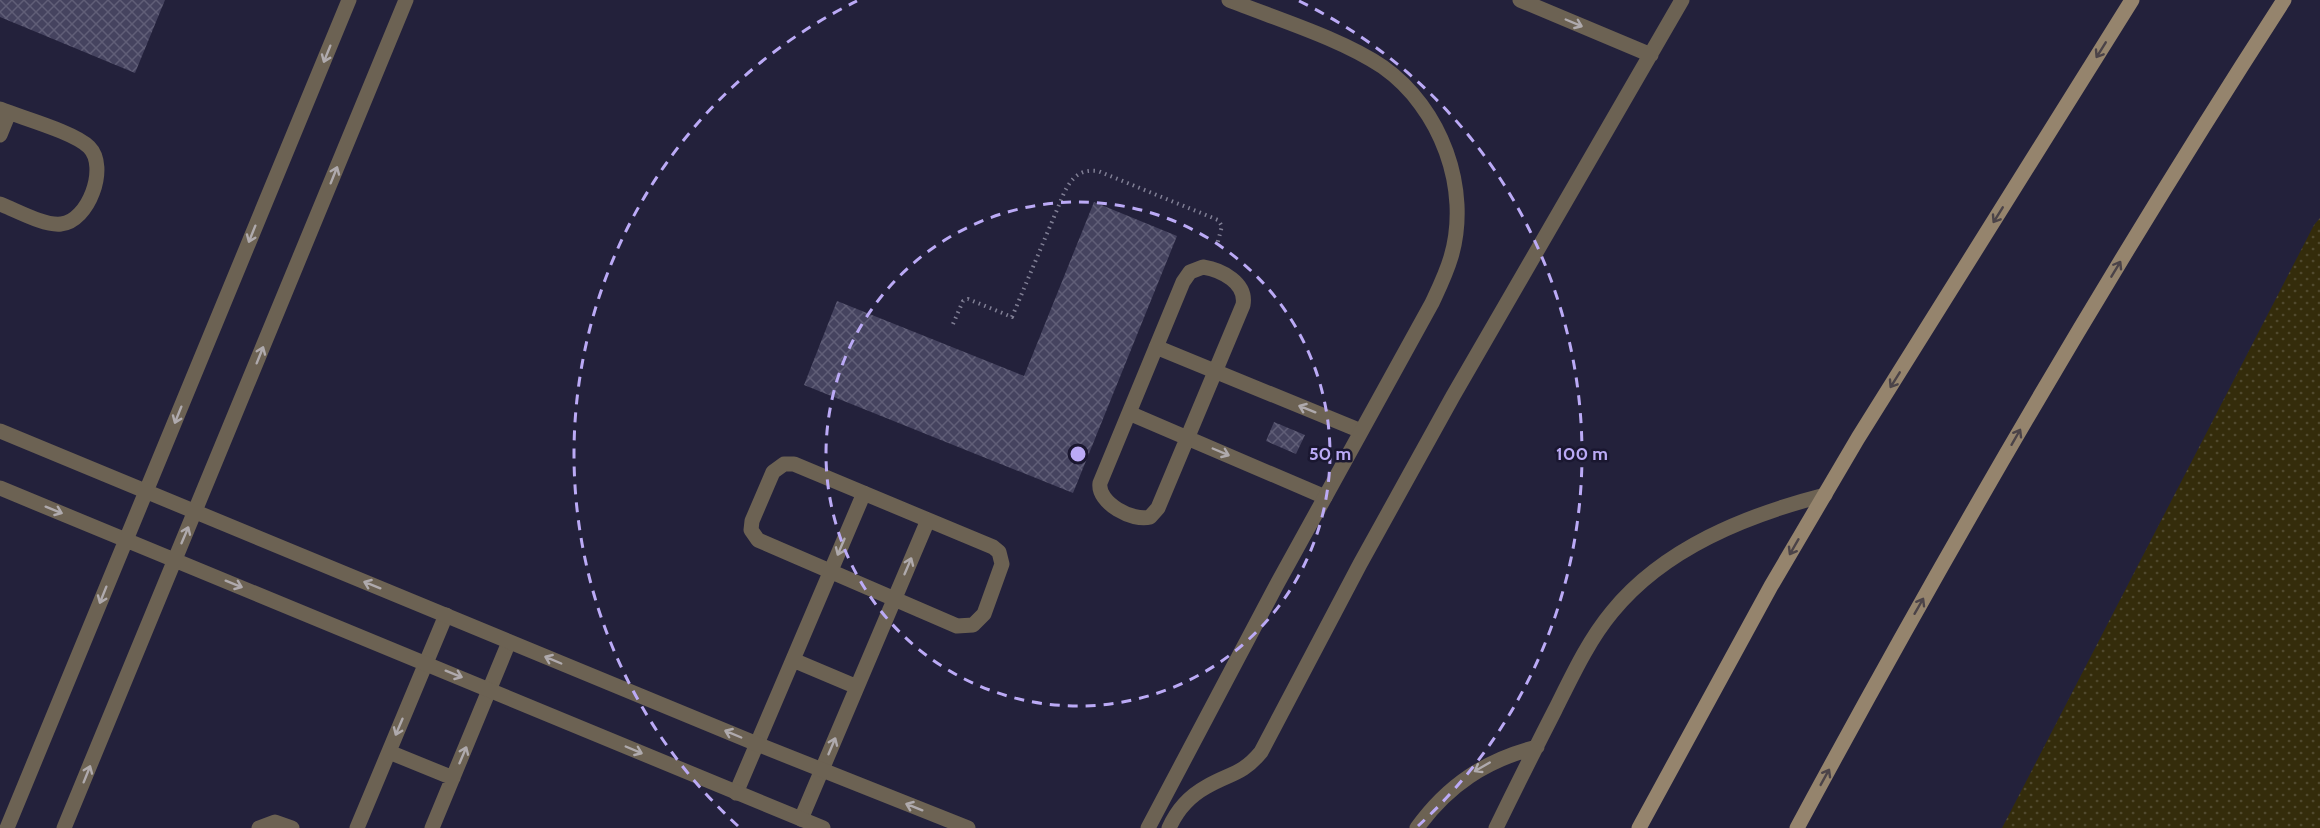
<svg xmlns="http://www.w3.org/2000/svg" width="2320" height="828" font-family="Cabin,sans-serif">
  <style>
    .sand { fill: url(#sand-dots) }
    .building { fill: url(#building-cross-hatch) }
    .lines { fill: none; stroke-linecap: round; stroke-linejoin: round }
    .path { stroke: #807f95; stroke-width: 4; stroke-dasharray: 1.5 4.5; stroke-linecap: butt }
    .lane { stroke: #6c6253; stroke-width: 15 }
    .street { stroke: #6c6253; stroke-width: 15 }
    .secondary { stroke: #95846d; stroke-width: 15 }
    .oneway { stroke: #afaaad }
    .oneway2 { stroke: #4b4348 }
    .ring { fill: none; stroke: #bbaaf6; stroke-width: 3; stroke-dasharray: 10 8 }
    .centre { fill: #bbaaf6; stroke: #1a1730; stroke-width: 3 }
    .ring-label { font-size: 18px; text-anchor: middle; font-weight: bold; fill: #bbaaf6; stroke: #1a1730; stroke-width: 5; stroke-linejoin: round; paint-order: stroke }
  </style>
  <defs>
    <pattern id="sand-dots" width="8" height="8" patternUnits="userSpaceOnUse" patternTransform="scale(1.5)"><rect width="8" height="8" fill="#342c0b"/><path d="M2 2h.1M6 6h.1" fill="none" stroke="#514a2f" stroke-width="1.8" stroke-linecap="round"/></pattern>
    <pattern id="building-cross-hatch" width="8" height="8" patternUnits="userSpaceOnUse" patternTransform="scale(1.5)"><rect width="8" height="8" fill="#45435f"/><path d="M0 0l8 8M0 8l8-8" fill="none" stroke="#605e77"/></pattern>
  </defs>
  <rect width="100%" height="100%" fill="#23213b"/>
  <!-- sand -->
  <path class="sand" d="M2320,218V828H2002L2314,225Z"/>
  <!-- building -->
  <path class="building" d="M0,0H165L135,73L0,17Z
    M1094,202L1177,236L1073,493L804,385L837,301L1024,376Z
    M1274,422L1305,435L1296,454L1266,441Z"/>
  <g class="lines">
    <!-- path -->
    <path class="path" d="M953,324L963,301L968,299L1012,317L1064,193C1072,177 1080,169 1098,171L1218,220L1222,226L1217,245"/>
    <!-- lane -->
    <path class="lane" d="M0,109C22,118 74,132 89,147C109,167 88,222 61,224C44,226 16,210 0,204
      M0,135L9,113
      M1203,267C1222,270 1247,283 1243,305L1158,508L1150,517C1133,522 1097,503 1100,483L1183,282L1190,272Z
      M1156,347L1361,431
      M1129,413L1325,497
      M784,464H794L993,547L999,552L1002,564L984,614L973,625L957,626L758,540L751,530L752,521L773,472Z
      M793,660L857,687
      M389,752L453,778
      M736,793L864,493
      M801,819L928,520
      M259,828L275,822L292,828
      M357,828L446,615
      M432,828L509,642"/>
    <!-- street -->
    <path class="street" d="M1520,0L1651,55
      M0,431L757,744L968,828
      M0,488L823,828
      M7,828L349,0
      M64,828L406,0
      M1148,828L1276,586L1432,303C1439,288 1446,274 1451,257C1471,189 1441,108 1383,67C1342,39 1277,19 1229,0
      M1169,828C1177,810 1188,797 1206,787C1230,773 1242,775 1261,752L1360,564L1453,396L1682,0
      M1417,828C1448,785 1486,760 1537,747
      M1496,828C1515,789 1535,749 1555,710C1572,676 1588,641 1612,612C1664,548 1747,515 1825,495"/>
    <!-- secondary -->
    <path class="secondary" d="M1639,828L1771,586L1858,438L2132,0
      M1797,828C1949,546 2110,269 2284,0"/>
  </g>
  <!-- one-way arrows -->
  <defs><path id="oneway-shaft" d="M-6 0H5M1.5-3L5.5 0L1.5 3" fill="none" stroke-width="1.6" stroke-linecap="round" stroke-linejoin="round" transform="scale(1.5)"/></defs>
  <g class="oneway">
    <use href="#oneway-shaft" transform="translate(1574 23) rotate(23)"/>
    <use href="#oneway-shaft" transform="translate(327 54) rotate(112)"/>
    <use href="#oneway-shaft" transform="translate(334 175) rotate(-68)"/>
    <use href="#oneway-shaft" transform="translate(252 234) rotate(112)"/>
    <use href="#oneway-shaft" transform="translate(260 355) rotate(-68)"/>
    <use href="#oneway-shaft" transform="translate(1307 409) rotate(-158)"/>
    <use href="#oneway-shaft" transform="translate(178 415) rotate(112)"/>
    <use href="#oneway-shaft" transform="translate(1221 452) rotate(23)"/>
    <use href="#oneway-shaft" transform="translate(54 510) rotate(22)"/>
    <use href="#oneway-shaft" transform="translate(185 535) rotate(-67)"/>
    <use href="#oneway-shaft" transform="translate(841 547) rotate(113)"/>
    <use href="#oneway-shaft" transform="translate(908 566) rotate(-67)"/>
    <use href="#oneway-shaft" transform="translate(234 584) rotate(22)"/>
    <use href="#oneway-shaft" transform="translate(372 585) rotate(-158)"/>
    <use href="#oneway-shaft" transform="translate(103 595) rotate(112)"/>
    <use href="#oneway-shaft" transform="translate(553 660) rotate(-157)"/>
    <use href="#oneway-shaft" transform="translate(454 674) rotate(22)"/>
    <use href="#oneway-shaft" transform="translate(399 727) rotate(113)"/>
    <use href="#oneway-shaft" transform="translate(733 734) rotate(-157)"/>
    <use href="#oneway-shaft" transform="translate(832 746) rotate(-67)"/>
    <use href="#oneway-shaft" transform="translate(634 750) rotate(23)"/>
    <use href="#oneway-shaft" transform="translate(463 755) rotate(-67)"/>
    <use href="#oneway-shaft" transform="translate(1482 767) rotate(150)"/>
    <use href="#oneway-shaft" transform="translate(87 774) rotate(-68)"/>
    <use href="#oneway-shaft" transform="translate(914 807) rotate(-158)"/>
  </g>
  <g class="oneway2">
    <use href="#oneway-shaft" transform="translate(2101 50) rotate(122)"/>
    <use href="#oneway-shaft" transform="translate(1998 215) rotate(122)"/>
    <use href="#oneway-shaft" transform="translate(2116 269) rotate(-59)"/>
    <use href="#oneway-shaft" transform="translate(1895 380) rotate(122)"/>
    <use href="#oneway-shaft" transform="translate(2016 437) rotate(-60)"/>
    <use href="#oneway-shaft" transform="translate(1794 547) rotate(120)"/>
    <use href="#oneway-shaft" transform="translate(1919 606) rotate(-60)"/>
    <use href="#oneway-shaft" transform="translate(1825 777) rotate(-61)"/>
  </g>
  <!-- distance rings -->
  <g class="ring">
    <circle cx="1078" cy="454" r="252"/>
    <path d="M738 826A504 504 0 0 1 857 1M1299 1A504 504 0 0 1 1418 826"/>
  </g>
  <circle cx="1078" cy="454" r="9" class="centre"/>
  <g class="ring-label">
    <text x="1330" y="460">50 m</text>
    <text x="1582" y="460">100 m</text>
  </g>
</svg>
